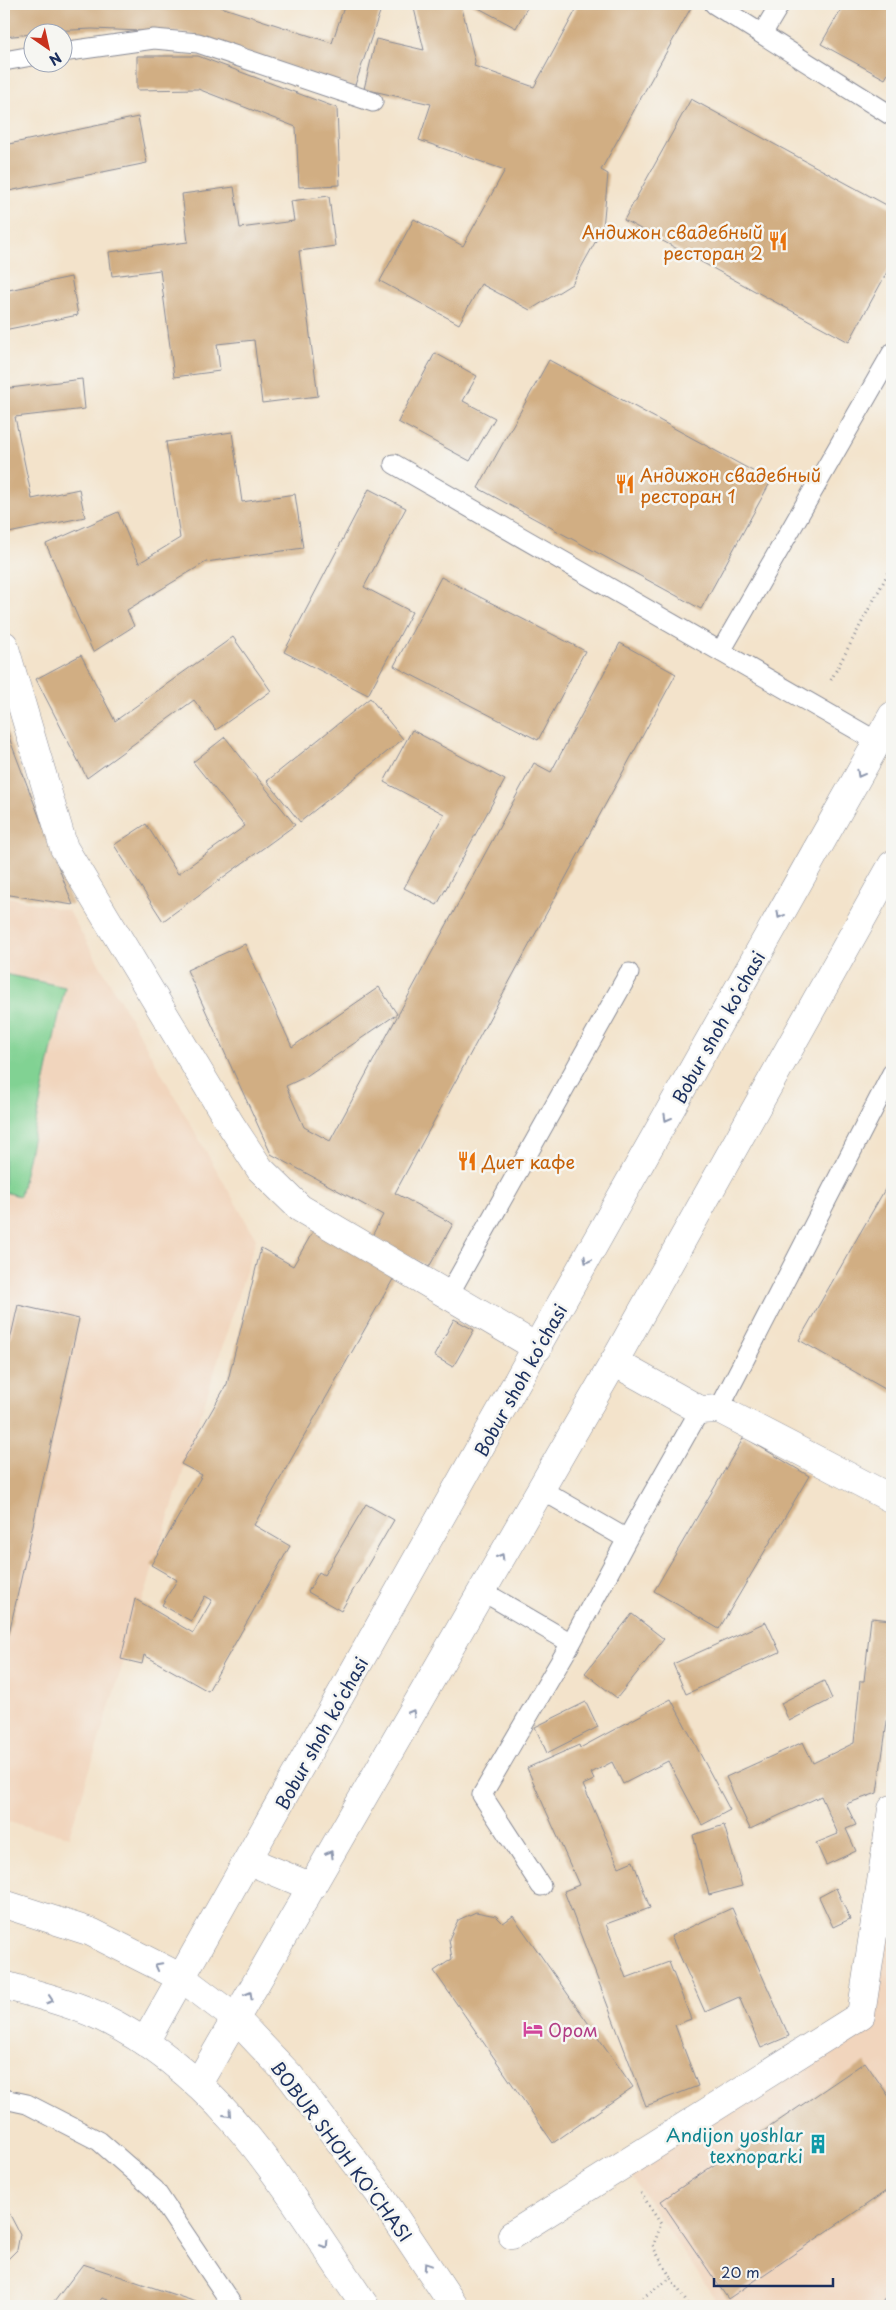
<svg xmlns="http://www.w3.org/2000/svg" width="896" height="2310" font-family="'Playpen Sans',sans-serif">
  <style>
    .built { fill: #f1d5bd }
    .green { fill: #81d293; stroke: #4e8078 }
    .building { fill: #d1ae83 }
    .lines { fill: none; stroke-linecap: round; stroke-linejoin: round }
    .service-casing { stroke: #878994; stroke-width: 21 }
    .minor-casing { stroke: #878994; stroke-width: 29 }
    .secondary-casing { stroke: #878994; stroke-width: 29 }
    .primary-casing { stroke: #878994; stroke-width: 29 }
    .path { stroke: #878994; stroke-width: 3; stroke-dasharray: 1 4; stroke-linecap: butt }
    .service { stroke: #fff; stroke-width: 19 }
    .minor { stroke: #fff; stroke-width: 28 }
    .secondary { stroke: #fff; stroke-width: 28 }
    .primary { stroke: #fff; stroke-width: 28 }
    .oneway { stroke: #8d97ae }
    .labels { text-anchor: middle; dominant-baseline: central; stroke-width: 5; stroke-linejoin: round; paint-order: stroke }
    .food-label { font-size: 18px; fill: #c56008; stroke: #f6f6f2; text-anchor: start }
    .street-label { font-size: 18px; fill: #1b2f5e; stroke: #f6f6f2 }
    .hotel-label { font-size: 18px; fill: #b23c85; stroke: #f6f6f2; text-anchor: start }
    .culture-label { font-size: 18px; fill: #0d838f; stroke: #f6f6f2; text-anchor: end }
  </style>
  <rect width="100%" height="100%" fill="#f6f6f2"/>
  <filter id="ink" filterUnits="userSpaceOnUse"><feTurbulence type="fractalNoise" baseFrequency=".02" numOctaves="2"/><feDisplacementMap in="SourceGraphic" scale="10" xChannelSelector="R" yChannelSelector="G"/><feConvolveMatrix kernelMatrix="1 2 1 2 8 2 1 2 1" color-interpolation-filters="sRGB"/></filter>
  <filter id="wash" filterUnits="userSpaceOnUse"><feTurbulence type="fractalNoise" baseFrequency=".0096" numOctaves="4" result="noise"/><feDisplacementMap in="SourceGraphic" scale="20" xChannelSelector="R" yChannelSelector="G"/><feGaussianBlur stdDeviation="1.12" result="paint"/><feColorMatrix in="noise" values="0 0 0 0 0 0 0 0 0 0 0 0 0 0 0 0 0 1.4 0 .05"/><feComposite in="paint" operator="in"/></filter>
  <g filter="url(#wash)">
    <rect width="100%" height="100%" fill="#f3e3cb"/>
    <!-- built -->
    <path class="built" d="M4,896L69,911L256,1239L69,1836L4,1821Z
      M892,1856V2306H720L629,2173L871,2009Z"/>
    <!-- green -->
    <path class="green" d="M4,974L65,987L20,1196L4,1192Z"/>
    <g id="blocks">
      <!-- building -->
      <path class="building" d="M4,4H222L221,7L332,43L345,4H366L381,9L354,88L188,33L92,29L32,32V34L4,37Z
        M413,4H461L475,61L474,66L534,87L577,8L569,4H693L601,170L608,174L603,228L572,284L530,310L481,284L459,324L380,281L414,219L463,246L505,170L419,140L431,104L364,89L376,39L424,50Z
        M471,4H529L516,28Z
        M844,4H892V67L885,79L821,44Z
        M137,56H198L337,108L340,185L299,187L296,127L198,89L137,90Z
        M691,99L892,208V263L849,342L624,220Z
        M138,117L147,163L4,192V145Z
        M234,187L240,228L294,221L291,201L329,196L335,246L299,251L318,396L262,403L254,340L217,344L220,371L174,377L160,270L112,276L109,252L188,242L182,194Z
        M71,277L78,315L4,330V291Z
        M435,353L477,376L463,401L495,418L470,461L398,422Z
        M549,360L771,481L701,609L478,488Z
        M4,362L10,388L82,379L85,409L15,417L32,499L79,489L85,517L4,534Z
        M232,432L242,502L295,494L303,548L206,562L127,610L134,626L93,652L46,544L118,512L139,563L180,538L166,442Z
        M369,489L406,508L364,587L412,612L368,695L284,652Z
        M441,577L585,651L538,740L394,666Z
        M233,637L271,691L216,730L194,700L87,778L36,679L81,655L115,721Z
        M620,643L676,674L395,1193L453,1224L429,1267L372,1236L383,1215L271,1154L187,970L245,944L292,1047L379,987L397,1014L305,1077L286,1086L304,1127L330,1141L534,763L551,772Z
        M370,698L403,739L300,822L267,781Z
        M4,719L11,743L73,905L4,894Z
        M412,730L505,780L437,905L404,888L444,814L384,782Z
        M225,737L295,825L163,921L114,845L146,824L178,874L245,826L193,762Z
        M892,1177V1393L799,1340Z
        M315,1228L396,1274L254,1525L290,1546L208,1691L144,1655L142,1664L121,1659L135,1599L193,1633L212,1600L205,1596L191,1621L162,1605L177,1580L151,1565L202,1475L181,1464L227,1384L261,1248L293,1266Z
        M18,1305L79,1319L5,1651L4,1367Z
        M454,1319L474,1330L453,1367L434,1356Z
        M744,1437L809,1476L719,1629L654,1591Z
        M366,1504L394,1520L341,1611L308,1592L319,1572L324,1575Z
        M632,1614L664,1639L617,1698L585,1673Z
        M871,1618L892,1620V1687L877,1793L846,1804L856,1825L846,1829L856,1851L826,1865L816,1843L838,1834L821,1796L750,1829L726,1777L803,1742L813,1763L854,1743L860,1681H864Z
        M766,1622L780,1652L686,1694L673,1664Z
        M824,1681L832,1699L789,1721L781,1703Z
        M671,1699L730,1810L702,1825L668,1761L623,1784L612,1762L591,1773L594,1780L583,1785L619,1867L633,1861L650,1908L606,1924L626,1978L669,1962L691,2019L675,2025L698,2086L646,2106L564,1891L579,1885L527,1768L579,1745L580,1748Z
        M586,1702L598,1727L547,1753L535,1727Z
        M724,1825L742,1886L709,1895L693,1835Z
        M836,1888L850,1919L833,1927L819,1897Z
        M732,1908L789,2036L761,2048L739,1997L705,2012L671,1936Z
        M476,1912L496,1916L503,1923L513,1916L633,2087L553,2143L434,1971L452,1959L449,1939L458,1920Z
        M865,2062L892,2101V2187L728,2299L661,2201Z
        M4,2210L8,2211L20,2234L17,2250L4,2263Z
        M83,2264L208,2306H127L102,2298L96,2306H51Z"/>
    </g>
  </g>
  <g filter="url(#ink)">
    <use href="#blocks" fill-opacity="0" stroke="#878994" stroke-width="1"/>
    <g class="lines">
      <defs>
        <path id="service" d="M714,4L892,116
          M762,34L780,4
          M62,52L154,39L198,43L373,102
          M4,61L32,56
          M394,464L878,742
          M721,651L892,353
          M448,1296L629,973
          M719,1409L892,1073
          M540,1489L627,1539L700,1410
          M482,1591L571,1643L627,1539
          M541,1886L482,1795L571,1643
          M4,2099L27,2104L99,2141L155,2190L233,2306
          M891,2306H892"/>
        <path id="minor" d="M4,645L64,848L231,1125L260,1169L300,1208L538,1348
          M614,1362L700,1410L719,1409L892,1499
          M512,2235L861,2015L892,1809"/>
        <path id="secondary" d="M249,1861L312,1887
          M145,2042L892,716
          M199,2082L614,1362L892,865"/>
        <path id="primary" d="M4,1904L91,1932L182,1978L235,2018L290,2076L378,2192L454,2306
          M4,1985C34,1994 73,2003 101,2017C228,2079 288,2194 365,2306"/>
      </defs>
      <!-- service casing -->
      <use href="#service" class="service-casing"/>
      <!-- minor casing -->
      <use href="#minor" class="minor-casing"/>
      <!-- secondary casing -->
      <use href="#secondary" class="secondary-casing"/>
      <!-- primary casing -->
      <use href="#primary" class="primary-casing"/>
      <!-- path -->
      <path class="path" d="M831,680L892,566
        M641,2193L661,2224L653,2247L671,2278
        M630,2306L671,2278L689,2306"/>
      <!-- service -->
      <use href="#service" class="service"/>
      <!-- minor -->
      <use href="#minor" class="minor"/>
      <!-- secondary -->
      <use href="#secondary" class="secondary"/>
      <!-- primary -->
      <use href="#primary" class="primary"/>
    </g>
    <!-- one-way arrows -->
    <defs><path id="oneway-chevron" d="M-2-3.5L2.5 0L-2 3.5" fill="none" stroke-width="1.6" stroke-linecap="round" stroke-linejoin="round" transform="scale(1.25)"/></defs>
    <g class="oneway">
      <use href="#oneway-chevron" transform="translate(860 774) rotate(119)"/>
      <use href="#oneway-chevron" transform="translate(780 915) rotate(119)"/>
      <use href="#oneway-chevron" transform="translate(667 1118) rotate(119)"/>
      <use href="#oneway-chevron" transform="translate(587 1260) rotate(119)"/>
      <use href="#oneway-chevron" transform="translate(501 1557) rotate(-60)"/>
      <use href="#oneway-chevron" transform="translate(412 1713) rotate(-60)"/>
      <use href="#oneway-chevron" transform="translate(330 1854) rotate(-60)"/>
      <use href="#oneway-chevron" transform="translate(158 1966) rotate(-152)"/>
      <use href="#oneway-chevron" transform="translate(249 1995) rotate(-60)"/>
      <use href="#oneway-chevron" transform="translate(50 2000) rotate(18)"/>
      <use href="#oneway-chevron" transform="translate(228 2114) rotate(48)"/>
      <use href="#oneway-chevron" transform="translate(325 2245) rotate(57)"/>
      <use href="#oneway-chevron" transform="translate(427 2266) rotate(-124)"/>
    </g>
  </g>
  <!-- icons -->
  <defs>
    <symbol id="restaurant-bare" viewBox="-9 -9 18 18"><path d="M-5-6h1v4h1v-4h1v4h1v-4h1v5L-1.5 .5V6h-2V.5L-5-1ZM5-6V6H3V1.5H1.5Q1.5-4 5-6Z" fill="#e8710a" stroke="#f6f6f2" stroke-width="2.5" paint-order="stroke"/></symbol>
    <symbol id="hotel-bare" viewBox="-9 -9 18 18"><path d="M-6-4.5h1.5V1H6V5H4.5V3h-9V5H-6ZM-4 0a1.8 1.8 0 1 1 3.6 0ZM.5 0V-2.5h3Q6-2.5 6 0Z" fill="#d1479c" stroke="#f6f6f2" stroke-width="2.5" paint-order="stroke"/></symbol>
    <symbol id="building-bare" viewBox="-9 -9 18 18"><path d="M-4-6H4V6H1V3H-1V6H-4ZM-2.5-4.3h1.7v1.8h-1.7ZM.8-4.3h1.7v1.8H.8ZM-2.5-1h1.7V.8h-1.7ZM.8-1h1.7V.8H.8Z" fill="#0f9aa8" stroke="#f6f6f2" stroke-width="2.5" paint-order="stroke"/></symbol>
  </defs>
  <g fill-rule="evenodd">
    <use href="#restaurant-bare" x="764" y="227" width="28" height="28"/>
    <use href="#restaurant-bare" x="611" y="470" width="28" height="28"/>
    <use href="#restaurant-bare" x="453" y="1147" width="28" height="28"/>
    <use href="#hotel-bare" x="519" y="2015" width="28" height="28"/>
    <use href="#building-bare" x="804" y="2130" width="28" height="28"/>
  </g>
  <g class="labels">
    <!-- food labels -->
    <g class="food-label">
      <text x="763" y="231" text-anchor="end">Андижон свадебный<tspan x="763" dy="21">ресторан 2</tspan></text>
      <text x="640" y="474">Андижон свадебный<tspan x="640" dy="21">ресторан 1</tspan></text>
      <text x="482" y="1161">Диет кафе</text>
    </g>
    <!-- street labels -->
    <g class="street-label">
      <text transform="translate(718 1027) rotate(-61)">Bobur shoh koʻchasi</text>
      <text transform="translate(520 1380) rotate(-61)">Bobur shoh koʻchasi</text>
      <text transform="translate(321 1733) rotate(-61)">Bobur shoh koʻchasi</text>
      <text transform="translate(342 2151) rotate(53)">BOBUR SHOH KO'CHASI</text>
    </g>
    <!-- hotel labels -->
    <g class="hotel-label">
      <text x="548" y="2029">Ором</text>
    </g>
    <!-- culture labels -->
    <g class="culture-label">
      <text x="803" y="2134">Andijon yoshlar<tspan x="803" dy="21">texnoparki</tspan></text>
    </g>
  </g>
  <!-- margin -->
  <rect width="896" height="2310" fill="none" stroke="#f6f6f2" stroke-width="20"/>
  <!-- north arrow -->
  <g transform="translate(48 48) rotate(146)"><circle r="24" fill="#f6f6f2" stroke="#9ea6b7"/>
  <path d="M0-4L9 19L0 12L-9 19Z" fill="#c8321e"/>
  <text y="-8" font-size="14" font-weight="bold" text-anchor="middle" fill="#1b2f5e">N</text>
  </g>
  <!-- scale -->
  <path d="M714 2278v8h119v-8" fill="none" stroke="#1b2f5e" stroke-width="2.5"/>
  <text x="721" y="2278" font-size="15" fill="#1b2f5e" stroke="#f6f6f2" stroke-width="4" paint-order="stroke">20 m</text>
</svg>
